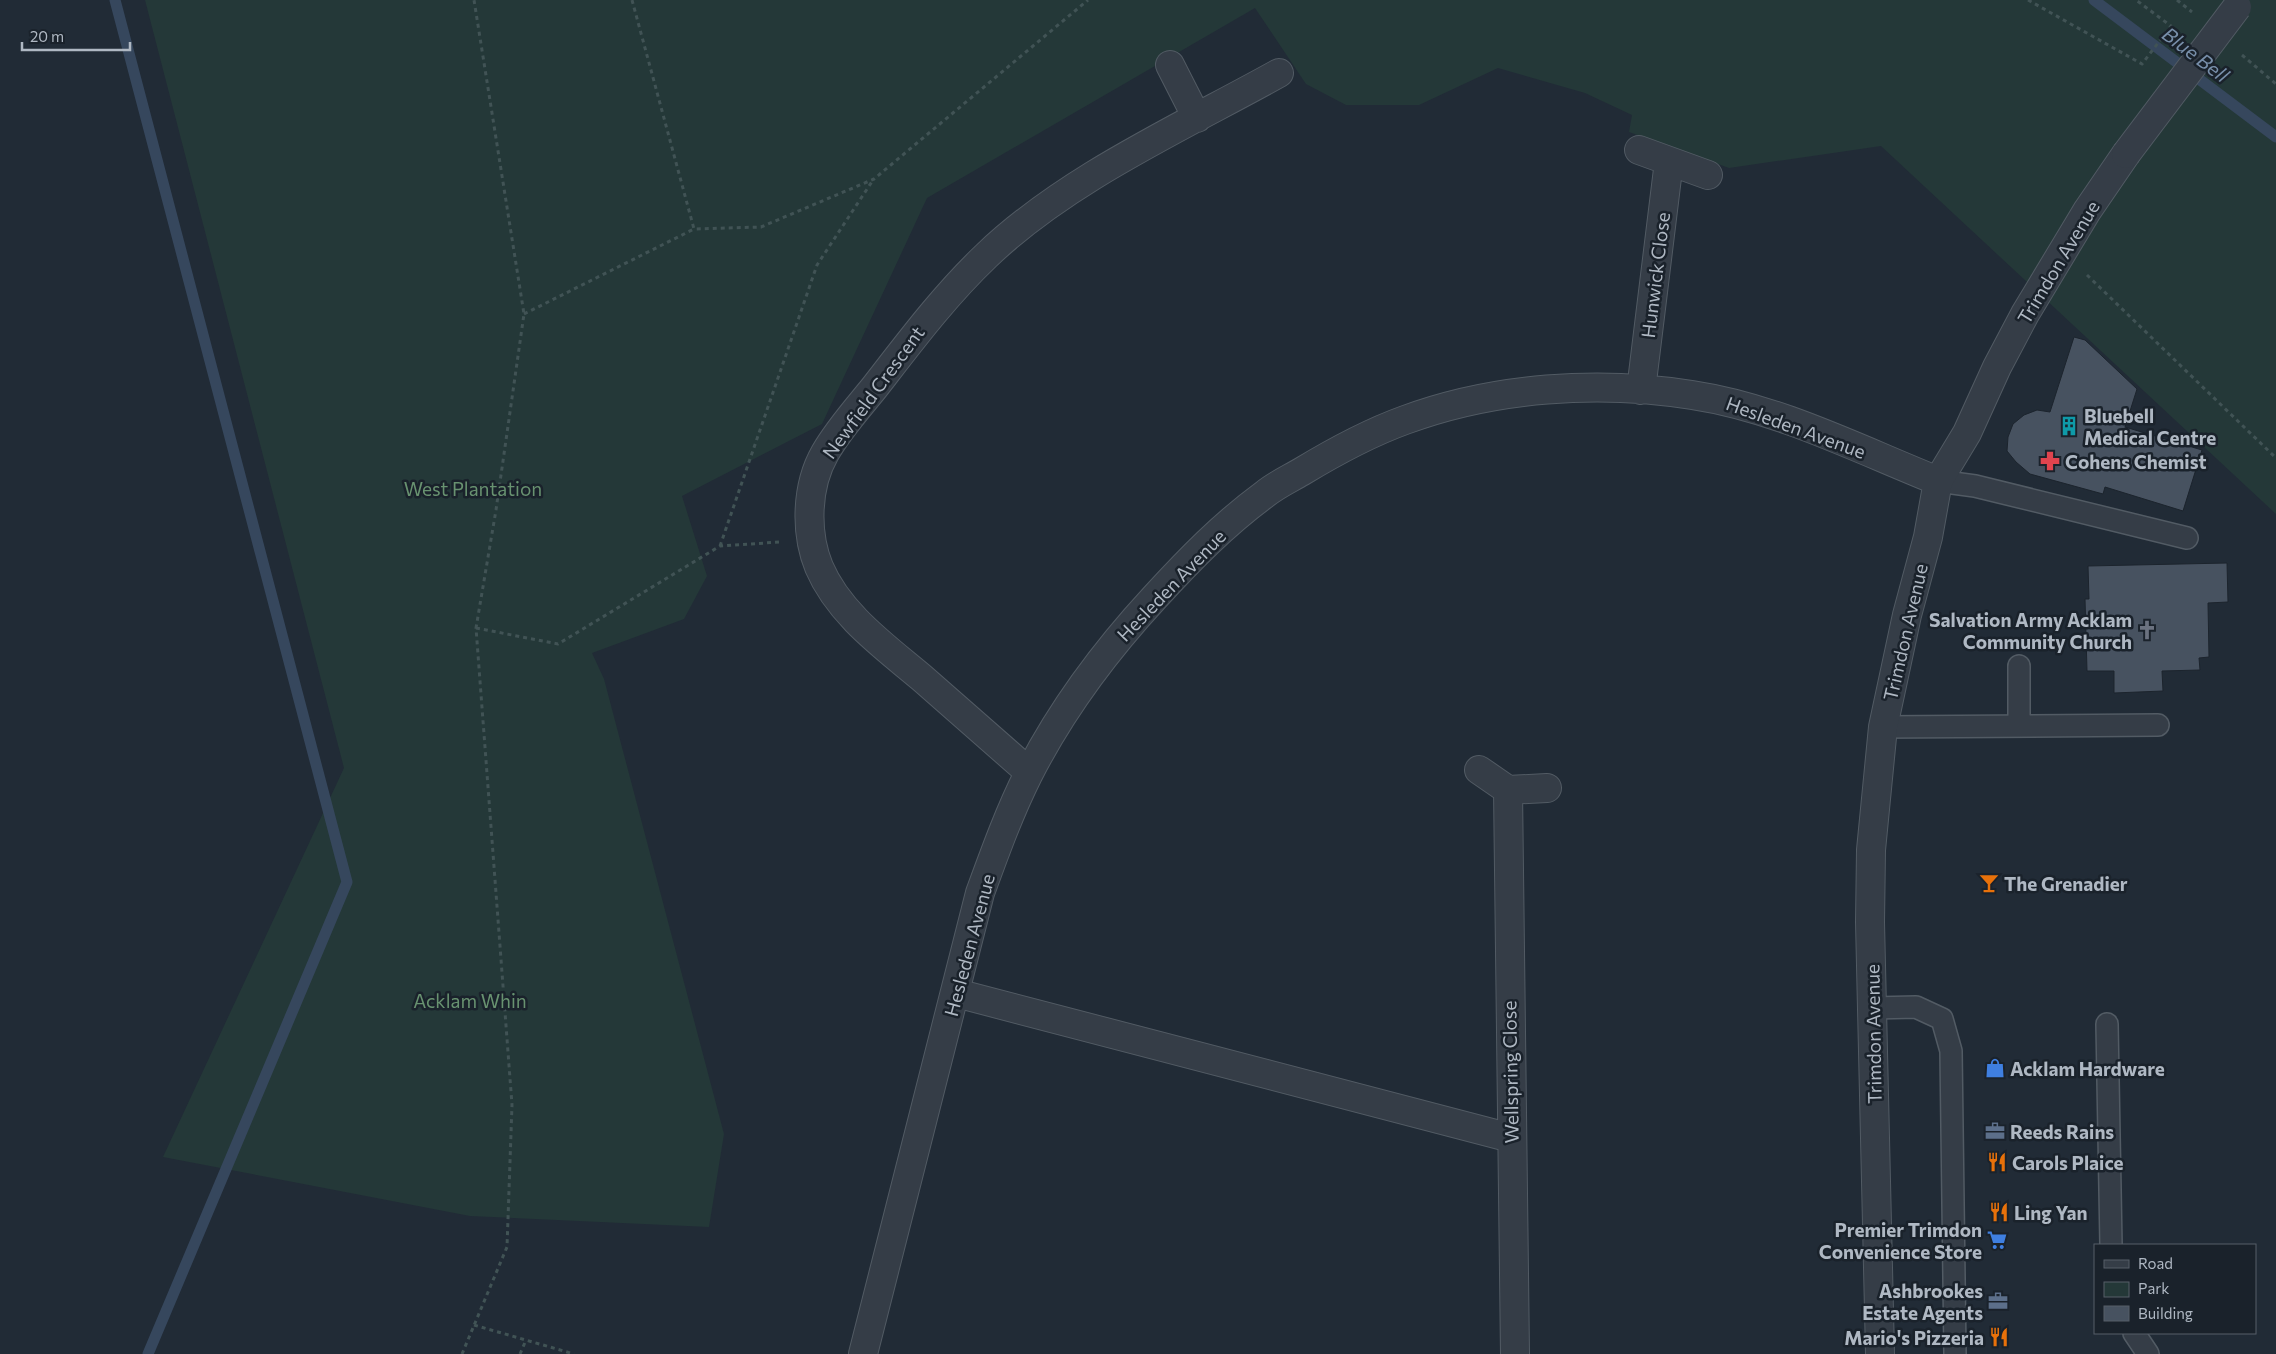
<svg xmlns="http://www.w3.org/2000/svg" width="2276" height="1354" font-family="Commissioner,sans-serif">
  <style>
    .green { fill: #243838 }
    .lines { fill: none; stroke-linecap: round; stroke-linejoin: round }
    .stream { stroke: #36475d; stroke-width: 11 }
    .building { fill: #475260; stroke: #1c242d }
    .service-casing { stroke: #525b64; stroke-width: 24 }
    .minor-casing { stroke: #525b64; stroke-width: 30 }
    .path { stroke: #415355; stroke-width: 3; stroke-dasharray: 4 4; stroke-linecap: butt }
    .service { stroke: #353d47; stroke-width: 21 }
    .minor { stroke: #353d47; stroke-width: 28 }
    .minor-bridge-casing { stroke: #525b64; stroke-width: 30; stroke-linecap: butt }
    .minor-bridge { stroke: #353d47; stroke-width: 28 }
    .labels { text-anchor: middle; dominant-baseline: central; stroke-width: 5; stroke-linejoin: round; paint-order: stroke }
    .street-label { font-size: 19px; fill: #afb8c3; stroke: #1a222b }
    .poi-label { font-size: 19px; font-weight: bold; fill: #afb8c3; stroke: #1a222b; text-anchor: start }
    .park-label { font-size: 19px; fill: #689270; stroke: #1a222b }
    .water-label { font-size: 20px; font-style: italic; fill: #788faa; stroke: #1a222b }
  </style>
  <rect width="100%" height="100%" fill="#212b36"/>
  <!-- green -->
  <path class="green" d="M145,0H2276V514L1881,146L1729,168L1629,132L1632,115L1585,93L1498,68L1419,105H1346L1306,84L1255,8L927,198L822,424L682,496L707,576L684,619L592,653L604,679L724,1134L709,1227L470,1216L163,1157L344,768Z"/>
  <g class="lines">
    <!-- stream -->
    <path class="stream" d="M115,0L347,882L148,1354
      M2094,0L2276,137"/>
  </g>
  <!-- building -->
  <path class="building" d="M2074,337L2085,340L2137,389L2125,427L2202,450L2183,511L2105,487L2103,494L2030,474L2016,462L2007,451L2008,437L2013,424L2024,415L2037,410L2050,412Z
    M2227,563L2228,602L2208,603L2209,657L2199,658L2200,670L2162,671L2163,691L2114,693V671H2087L2085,599H2089L2088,566Z"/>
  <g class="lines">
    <defs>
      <path id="service" d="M1938,481L1975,486L2187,538
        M2019,725V666
        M1883,727L2158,725
        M1872,1008L1916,1007L1942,1019L1951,1051L1955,1354
        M2107,1024L2111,1245
        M2134,1333L2148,1354"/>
      <path id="minor" d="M1170,65L1197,118
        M1639,150L1708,175
        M1641,390L1669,161
        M1479,770L1508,790L1515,1354
        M1029,772C994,741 958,710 922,678C884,646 839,614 819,567C805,533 806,486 825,453C838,430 857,409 874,388C909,343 944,296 986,256C1066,179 1182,127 1279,73
        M1508,790L1547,788
        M956,993L1511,1138
        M863,1354L980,893C995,852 1009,813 1028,775C1061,710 1105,651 1155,597C1189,560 1224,524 1265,494C1276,485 1289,479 1301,472C1334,452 1369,433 1405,420C1494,387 1599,380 1692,395C1778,408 1858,449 1938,481
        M1880,1354L1870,922L1871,850L1883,727L1907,615L1928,537L1938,481L1967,433L1997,367L2025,314L2087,211L2126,154"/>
    </defs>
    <!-- service casing -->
    <use href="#service" class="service-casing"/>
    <!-- minor casing -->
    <use href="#minor" class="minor-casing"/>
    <!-- path -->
    <path class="path" d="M632,0L694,229L761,227L874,179L1088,0
      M2028,0L2142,64L2171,26L2136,0
      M2177,0L2192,12
      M2242,55L2276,84
      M2087,275L2276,458
      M524,314L694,229
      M720,546L817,265L873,180
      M476,628L558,644L720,546L780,542
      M474,1325L574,1354
      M462,1354L507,1247L512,1105L476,628L496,510L524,314L474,0
      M520,1354L526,1340"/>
    <!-- service -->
    <use href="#service" class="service"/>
    <!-- minor -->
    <use href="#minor" class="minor"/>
    <defs>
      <path id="minor-bridge" d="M2126,154L2237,7"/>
    </defs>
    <!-- minor-bridge casing -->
    <use href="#minor-bridge" class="minor-bridge-casing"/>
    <!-- minor-bridge -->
    <use href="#minor-bridge" class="minor-bridge"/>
  </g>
  <!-- icons -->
  <defs>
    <symbol id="building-bare" viewBox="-9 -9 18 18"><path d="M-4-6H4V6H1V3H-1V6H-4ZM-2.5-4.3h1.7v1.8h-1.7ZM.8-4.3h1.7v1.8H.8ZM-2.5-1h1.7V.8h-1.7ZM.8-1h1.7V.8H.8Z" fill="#0f9aa8" stroke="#1a222b" stroke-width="2.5" paint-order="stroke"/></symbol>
    <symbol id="pharmacy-bare" viewBox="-9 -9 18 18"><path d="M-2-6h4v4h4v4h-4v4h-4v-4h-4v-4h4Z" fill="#e0444e" stroke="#1a222b" stroke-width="2.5" paint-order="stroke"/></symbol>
    <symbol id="church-bare" viewBox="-9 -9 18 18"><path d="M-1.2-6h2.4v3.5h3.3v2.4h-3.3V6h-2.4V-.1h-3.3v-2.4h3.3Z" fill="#6b7280" stroke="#1a222b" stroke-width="2.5" paint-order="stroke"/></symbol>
    <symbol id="bar-bare" viewBox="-9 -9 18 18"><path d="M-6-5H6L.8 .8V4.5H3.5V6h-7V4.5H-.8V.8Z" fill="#e8710a" stroke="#1a222b" stroke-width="2.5" paint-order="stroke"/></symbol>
    <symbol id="shop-bare" viewBox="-9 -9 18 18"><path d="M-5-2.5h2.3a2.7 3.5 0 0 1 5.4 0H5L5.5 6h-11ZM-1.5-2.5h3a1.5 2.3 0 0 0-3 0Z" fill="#3f7fe0" stroke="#1a222b" stroke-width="2.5" paint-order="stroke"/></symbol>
    <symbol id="office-bare" viewBox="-9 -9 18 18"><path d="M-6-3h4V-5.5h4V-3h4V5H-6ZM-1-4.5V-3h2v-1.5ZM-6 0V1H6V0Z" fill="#5c6f8a" stroke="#1a222b" stroke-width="2.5" paint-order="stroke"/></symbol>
    <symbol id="restaurant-bare" viewBox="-9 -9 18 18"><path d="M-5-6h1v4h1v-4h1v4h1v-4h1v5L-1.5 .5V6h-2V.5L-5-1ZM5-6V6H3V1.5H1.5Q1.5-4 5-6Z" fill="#e8710a" stroke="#1a222b" stroke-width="2.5" paint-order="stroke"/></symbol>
    <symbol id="supermarket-bare" viewBox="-9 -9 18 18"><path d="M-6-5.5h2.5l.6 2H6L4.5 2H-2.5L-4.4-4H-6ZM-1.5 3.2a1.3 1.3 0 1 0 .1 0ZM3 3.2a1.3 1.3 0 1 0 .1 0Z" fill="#3f7fe0" stroke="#1a222b" stroke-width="2.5" paint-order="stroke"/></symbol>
  </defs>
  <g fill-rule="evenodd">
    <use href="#building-bare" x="2055" y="412" width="28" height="28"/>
    <use href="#pharmacy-bare" x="2036" y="447" width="28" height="28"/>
    <use href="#church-bare" x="2133" y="616" width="28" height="28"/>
    <use href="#bar-bare" x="1975" y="869" width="28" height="28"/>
    <use href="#shop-bare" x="1981" y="1054" width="28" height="28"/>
    <use href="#office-bare" x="1981" y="1117" width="28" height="28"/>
    <use href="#restaurant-bare" x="1983" y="1148" width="28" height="28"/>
    <use href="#restaurant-bare" x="1985" y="1198" width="28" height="28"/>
    <use href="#supermarket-bare" x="1983" y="1226" width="28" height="28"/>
    <use href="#office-bare" x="1984" y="1287" width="28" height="28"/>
    <use href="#restaurant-bare" x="1985" y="1323" width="28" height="28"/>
  </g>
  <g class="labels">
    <!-- street labels -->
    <g class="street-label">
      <text transform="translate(2058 262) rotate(-59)">Trimdon Avenue</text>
      <text transform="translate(1655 275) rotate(-83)">Hunwick Close</text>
      <text transform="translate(873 392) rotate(-54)">Newfield Crescent</text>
      <text transform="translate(1796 427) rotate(20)">Hesleden Avenue</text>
      <text transform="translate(1171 585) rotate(-46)">Hesleden Avenue</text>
      <text transform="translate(1905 632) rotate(-77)">Trimdon Avenue</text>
      <text transform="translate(969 945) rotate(-75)">Hesleden Avenue</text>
      <text transform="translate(1873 1034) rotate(-91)">Trimdon Avenue</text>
      <text transform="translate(1510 1072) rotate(-91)">Wellspring Close</text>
    </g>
    <!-- poi labels -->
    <g class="poi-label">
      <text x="2084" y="415">Bluebell<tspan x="2084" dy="22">Medical Centre</tspan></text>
      <text x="2065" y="461">Cohens Chemist</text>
      <text x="2132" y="619" text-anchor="end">Salvation Army Acklam<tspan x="2132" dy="22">Community Church</tspan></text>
      <text x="2004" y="883">The Grenadier</text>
      <text x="2010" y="1068">Acklam Hardware</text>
      <text x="2010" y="1131">Reeds Rains</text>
      <text x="2012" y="1162">Carols Plaice</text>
      <text x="2014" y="1212">Ling Yan</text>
      <text x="1982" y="1229" text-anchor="end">Premier Trimdon<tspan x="1982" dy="22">Convenience Store</tspan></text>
      <text x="1983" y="1290" text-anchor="end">Ashbrookes<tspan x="1983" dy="22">Estate Agents</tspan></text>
      <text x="1984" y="1337" text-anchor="end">Mario's Pizzeria</text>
    </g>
    <!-- park labels -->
    <g class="park-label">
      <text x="473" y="488">West Plantation</text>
      <text x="470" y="1000">Acklam Whin</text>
    </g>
    <!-- water labels -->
    <g class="water-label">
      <text transform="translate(2196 54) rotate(37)">Blue Bell</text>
    </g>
  </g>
  <!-- legend -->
  <rect x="2094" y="1244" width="162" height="90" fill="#1a222b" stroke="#565e68"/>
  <rect x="2104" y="1260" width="25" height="8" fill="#353d47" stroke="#565e68"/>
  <text x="2138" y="1269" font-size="15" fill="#afb8c3">Road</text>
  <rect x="2104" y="1282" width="25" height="15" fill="#243838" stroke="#565e68"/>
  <text x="2138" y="1294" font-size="15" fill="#afb8c3">Park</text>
  <rect x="2104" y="1306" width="25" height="15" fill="#475260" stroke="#565e68"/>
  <text x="2138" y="1319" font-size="15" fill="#afb8c3">Building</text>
  <!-- scale -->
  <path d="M22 42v8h108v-8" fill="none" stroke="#afb8c3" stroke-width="2.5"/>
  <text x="30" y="42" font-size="15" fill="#afb8c3" stroke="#1a222b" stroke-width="4" paint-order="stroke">20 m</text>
</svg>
